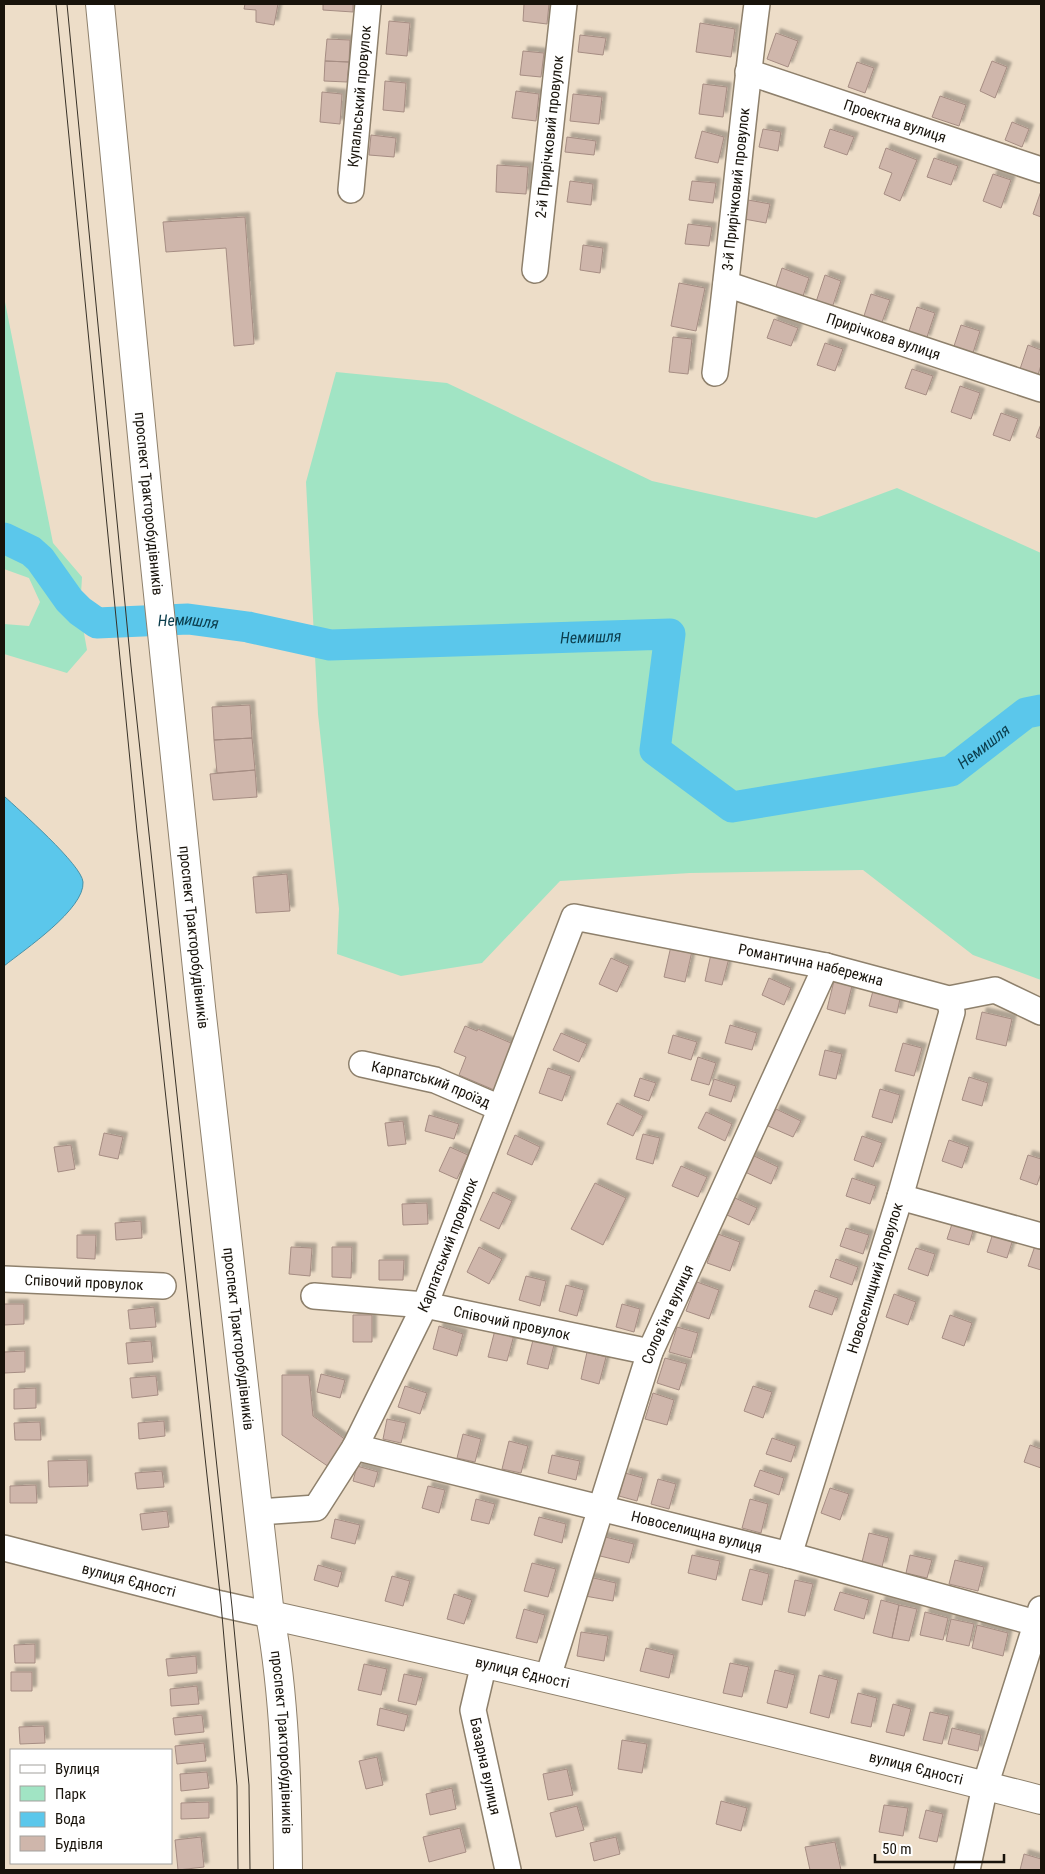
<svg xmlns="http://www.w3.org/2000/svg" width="1045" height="1874" font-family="'Roboto Condensed',sans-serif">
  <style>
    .green { fill: #a1e4c4 }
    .water { fill: #5bc7eb; stroke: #4791a8 }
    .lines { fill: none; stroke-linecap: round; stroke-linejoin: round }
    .river { stroke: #5bc7eb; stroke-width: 31 }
    .building { fill: #cfb6ab; stroke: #a68d83; filter: url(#shadow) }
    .minor-casing { stroke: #8e806c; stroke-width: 28 }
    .major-casing { stroke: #8e806c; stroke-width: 30 }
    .minor { stroke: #fff; stroke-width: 25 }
    .major { stroke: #fff; stroke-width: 28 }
    .tram { stroke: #383127; stroke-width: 1 }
    .labels { text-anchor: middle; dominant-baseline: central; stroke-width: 4; stroke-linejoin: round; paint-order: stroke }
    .street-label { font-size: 15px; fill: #18130b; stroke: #fff }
    .water-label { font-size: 16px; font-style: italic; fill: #0b3d4c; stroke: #fff }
  </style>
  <defs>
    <filter id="shadow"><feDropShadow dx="4.5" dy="-4.5" stdDeviation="1" flood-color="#0004"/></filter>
  </defs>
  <rect width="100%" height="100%" fill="#edddc8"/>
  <!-- green -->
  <path class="green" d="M4,297L53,543L82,577L80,611L87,650L67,673L4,654V624L29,626L40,602L29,578L4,569Z
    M336,372L447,383L652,481L816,518L897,488L1041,553V980L973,955L863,870L690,873L560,881L482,963L401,976L337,954L339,909L318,714L306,482Z"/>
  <!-- water -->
  <path class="water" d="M4,796C19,810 82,865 83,882C85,909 24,950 4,966Z"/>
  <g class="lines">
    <!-- river -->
    <path class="river" id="s1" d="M4,538L31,551L40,559L69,600L80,611L97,623L188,619L248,627L330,645L670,634L655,750L732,807L951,771L1026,713L1041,710"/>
  </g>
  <!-- building -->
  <path class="building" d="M245,4H278L274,25L256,22V10L244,9Z
    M323,4H353V12L323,10Z
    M524,4H549L547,24L523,21Z
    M389,21L410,23L407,56L386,54Z
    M700,23L735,29L731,57L696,52Z
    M776,33L798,41L788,67L767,59Z
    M580,35L606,38L603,55L578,52Z
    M327,39L350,40L349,62L325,61Z
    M523,51L544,53L541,77L520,75Z
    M325,61L349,62L347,82L324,81Z
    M992,61L1007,67L995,98L980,91Z
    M857,62L874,68L865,93L848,87Z
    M385,81L406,83L404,112L383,110Z
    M703,84L727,87L723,117L699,114Z
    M516,91L539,94L536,121L512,118Z
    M322,92L342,94L340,124L320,122Z
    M573,94L602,97L599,124L570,121Z
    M940,96L966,105L959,126L932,117Z
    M1012,122L1029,129L1022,147L1005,140Z
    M763,129L781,132L778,151L759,147Z
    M830,129L854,137L847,155L824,147Z
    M702,131L724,137L718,163L695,158Z
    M371,135L396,138L394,157L369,155Z
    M567,137L596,141L594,155L565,152Z
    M886,148L917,160L900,201L884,194L892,173L879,168Z
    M934,158L958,166L951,185L927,177Z
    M497,165L528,167L526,194L496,192Z
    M993,174L1011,180L1001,208L983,201Z
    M570,181L593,184L591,205L567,202Z
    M692,181L716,183L713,203L689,200Z
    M1041,191V217L1033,214Z
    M748,200L770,204L766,223L744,219Z
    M245,217L254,344L234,346L226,248L166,252L163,222Z
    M688,224L712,227L709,246L685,244Z
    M583,245L603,248L600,273L580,270Z
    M782,268L809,278L802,299L775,290Z
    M825,275L841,281L832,308L816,302Z
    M679,283L705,288L696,331L671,326Z
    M871,294L890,300L881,325L863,319Z
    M917,307L935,313L926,340L908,334Z
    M774,319L798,328L791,346L767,338Z
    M961,325L980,331L972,356L953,349Z
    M673,337L692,339L688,374L669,372Z
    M825,343L843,349L835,371L817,365Z
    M1028,345L1041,350V365L1037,378L1019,372Z
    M912,369L933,376L926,395L905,388Z
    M960,386L980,393L971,419L951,412Z
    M1001,413L1018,419L1010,441L993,435Z
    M1041,424V439L1036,437Z
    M250,705L252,738L214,740L212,707Z
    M252,738L255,770L217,773L214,740Z
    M255,770L257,797L213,800L210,774Z
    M287,874L290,911L256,913L253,877Z
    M671,946L692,951L685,982L664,977Z
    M711,954L729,958L722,985L705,981Z
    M611,958L629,966L617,992L599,984Z
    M769,978L791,988L784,1005L762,995Z
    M834,981L852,986L845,1014L827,1009Z
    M874,987L901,994L897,1013L869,1006Z
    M982,1012L1012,1019L1006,1046L976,1039Z
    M730,1025L757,1033L752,1050L725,1043Z
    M465,1026L477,1031L478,1029L518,1046L499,1092L459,1075L466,1057L454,1052Z
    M561,1033L587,1044L579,1062L553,1050Z
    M673,1035L697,1042L691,1060L668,1053Z
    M903,1043L922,1048L914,1076L895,1071Z
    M825,1050L842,1054L836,1079L819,1075Z
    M698,1057L716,1063L709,1085L691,1080Z
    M548,1068L571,1076L562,1101L539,1093Z
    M969,1077L988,1083L982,1106L962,1100Z
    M640,1078L656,1083L649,1101L634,1096Z
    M714,1079L736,1086L731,1102L709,1095Z
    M880,1089L900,1095L892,1123L872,1117Z
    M617,1103L643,1116L633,1136L607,1124Z
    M776,1109L801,1121L793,1137L768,1126Z
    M706,1112L732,1124L725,1141L698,1128Z
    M429,1115L459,1124L454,1139L425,1131Z
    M403,1121L406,1144L388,1146L385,1123Z
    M104,1133L123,1137L118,1159L99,1155Z
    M643,1134L660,1138L653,1164L636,1159Z
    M515,1135L540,1147L532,1165L507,1154Z
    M862,1136L882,1143L873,1167L854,1160Z
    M949,1140L969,1147L962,1168L942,1161Z
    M71,1145L75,1169L58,1172L54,1147Z
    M450,1147L468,1155L457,1179L439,1171Z
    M752,1155L778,1167L771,1184L745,1172Z
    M1028,1155L1041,1159V1173L1037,1185L1020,1179Z
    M681,1166L707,1177L698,1197L672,1186Z
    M852,1178L876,1186L870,1204L846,1196Z
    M595,1183L626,1198L603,1245L571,1229Z
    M493,1192L512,1201L499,1229L480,1220Z
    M735,1198L757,1208L749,1225L727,1215Z
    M427,1203L428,1224L403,1225L402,1204Z
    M954,1218L975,1224L969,1245L947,1239Z
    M141,1221L142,1238L116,1240L115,1223Z
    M846,1228L869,1235L863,1254L840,1246Z
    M994,1230L1014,1236L1007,1258L987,1252Z
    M718,1234L740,1242L730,1271L707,1263Z
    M77,1235H96L95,1259L77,1258Z
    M1036,1243L1041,1245V1270L1028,1266Z
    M291,1247L312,1248L310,1276L289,1274Z
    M332,1247H352L351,1278L332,1277Z
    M479,1247L502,1259L489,1284L467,1272Z
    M916,1248L935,1254L928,1276L908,1269Z
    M836,1259L858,1267L852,1285L830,1277Z
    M379,1260H404L403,1280H379Z
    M526,1276L546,1281L540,1306L519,1300Z
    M697,1282L719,1290L709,1319L686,1311Z
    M566,1285L584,1290L577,1316L559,1311Z
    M815,1290L838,1298L832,1315L809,1307Z
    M894,1294L916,1302L908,1325L886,1317Z
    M4,1304H24V1324L4,1325Z
    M622,1304L640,1309L634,1332L616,1327Z
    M154,1307L156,1327L130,1329L128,1310Z
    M353,1315H372V1342H353Z
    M950,1315L972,1323L964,1346L942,1338Z
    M439,1326L463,1334L457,1356L433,1349Z
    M677,1327L698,1333L691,1358L669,1352Z
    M495,1330L514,1335L507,1361L488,1357Z
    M533,1340L554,1345L548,1369L527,1364Z
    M151,1341L153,1362L128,1364L126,1343Z
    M25,1351V1372L4,1373V1352Z
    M587,1352L606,1357L599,1384L581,1379Z
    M665,1358L687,1364L679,1390L657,1383Z
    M321,1374L345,1380L340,1398L317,1392Z
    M282,1375H309L313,1416L346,1440L329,1467L282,1435Z
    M156,1376L158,1395L132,1398L130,1378Z
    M405,1386L427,1393L420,1414L398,1407Z
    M753,1386L772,1392L763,1418L744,1411Z
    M36,1388V1408L14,1409V1389Z
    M653,1393L674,1400L667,1425L645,1419Z
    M387,1419L406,1423L401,1443L383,1439Z
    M164,1421L165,1436L139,1439L138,1423Z
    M40,1422L41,1440H15L14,1423Z
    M463,1434L481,1439L475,1462L457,1458Z
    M772,1438L796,1446L791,1462L766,1454Z
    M509,1441L528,1446L521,1473L502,1469Z
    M1030,1445L1041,1449V1468L1024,1462Z
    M552,1455L580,1461L576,1480L548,1473Z
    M87,1460L88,1486L49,1487L48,1461Z
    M357,1466L378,1472L374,1487L353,1481Z
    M760,1470L784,1478L779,1495L754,1486Z
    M162,1471L164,1487L137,1489L135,1473Z
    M625,1473L643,1478L637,1501L619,1496Z
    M658,1479L676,1484L669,1509L651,1504Z
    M36,1485L37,1503H10V1486Z
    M428,1486L445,1490L439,1513L422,1508Z
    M830,1488L849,1494L840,1520L821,1513Z
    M476,1499L495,1504L489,1524L471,1520Z
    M750,1499L768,1504L761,1533L742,1528Z
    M167,1511L169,1527L142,1530L140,1514Z
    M539,1517L566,1524L562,1543L534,1535Z
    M335,1519L360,1525L355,1544L331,1538Z
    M869,1533L889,1538L882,1567L862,1562Z
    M601,1536L634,1544L629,1563L596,1555Z
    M692,1555L720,1561L716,1580L688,1573Z
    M910,1555L932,1560L927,1578L906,1573Z
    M955,1560L984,1567L978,1591L949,1584Z
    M532,1563L556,1569L548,1597L524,1591Z
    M318,1565L342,1572L338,1587L314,1580Z
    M750,1569L769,1574L762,1605L742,1600Z
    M392,1576L410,1581L403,1606L385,1601Z
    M589,1577L616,1583L613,1601L585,1596Z
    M795,1580L813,1584L805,1616L788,1612Z
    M840,1592L869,1600L864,1619L834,1610Z
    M454,1594L472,1600L464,1624L447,1619Z
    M881,1600L899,1605L892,1638L873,1633Z
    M899,1605L917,1609L909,1641L892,1638Z
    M524,1609L545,1615L537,1643L516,1638Z
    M925,1612L948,1618L943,1640L920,1635Z
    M951,1619L974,1624L969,1646L946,1641Z
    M977,1625L1008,1633L1003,1656L972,1648Z
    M581,1632L608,1636L604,1661L577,1656Z
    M35,1644V1663H15L14,1645Z
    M646,1648L674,1655L669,1678L640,1671Z
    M196,1656L197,1673L168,1676L166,1659Z
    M730,1663L749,1667L742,1697L723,1693Z
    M364,1664L387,1669L381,1695L358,1690Z
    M775,1670L795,1675L787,1708L767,1703Z
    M11,1672H32V1691H11Z
    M404,1674L423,1678L416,1705L398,1701Z
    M819,1675L838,1680L829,1718L810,1713Z
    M197,1686L199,1704L171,1706L170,1689Z
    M858,1693L877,1698L871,1727L851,1723Z
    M893,1704L911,1709L904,1736L886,1732Z
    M380,1708L408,1715L404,1731L377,1725Z
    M930,1712L949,1716L942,1744L923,1740Z
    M202,1715L204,1732L175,1735L173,1718Z
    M44,1726L45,1743L20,1744L19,1727Z
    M952,1728L981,1735L978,1751L948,1744Z
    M622,1740L647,1744L642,1773L618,1769Z
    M204,1743L206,1761L177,1764L175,1746Z
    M377,1757L383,1785L366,1789L359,1761Z
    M567,1769L573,1795L548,1800L543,1774Z
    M207,1772L209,1788L181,1791L180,1774Z
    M452,1788L456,1809L430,1815L426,1794Z
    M721,1801L747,1808L741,1831L716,1824Z
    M209,1802V1818L181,1819V1803Z
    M884,1805L908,1808L903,1836L879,1832Z
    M577,1806L584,1830L556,1837L550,1813Z
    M926,1810L943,1814L937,1842L919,1838Z
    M460,1828L466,1852L429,1862L423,1837Z
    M201,1837L204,1867L178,1870L175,1840Z
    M616,1837L620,1854L594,1861L590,1843Z
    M835,1842L841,1870H810L805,1847Z
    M1024,1854L1041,1859V1870H1020Z"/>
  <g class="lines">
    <defs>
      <g id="minor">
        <path id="s2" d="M748,72L1041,170"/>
        <path id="s3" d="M351,190L368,4"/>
        <path id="s4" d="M535,270L564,4"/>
        <path id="s5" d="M726,284L1041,389"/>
        <path id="s6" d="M715,373C731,250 741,127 757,4"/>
        <path id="s7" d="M362,1064L435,1080L500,1108"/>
        <path d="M900,1197L1041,1236"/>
        <path id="s8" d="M4,1279L163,1286"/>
        <path id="s9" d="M314,1296L425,1305L650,1352"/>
        <path id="s10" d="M355,1447L789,1555L1036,1623"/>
        <path id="s11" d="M259,1512L316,1508L355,1447L425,1305L574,917L826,966L949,999L995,990L1041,1012"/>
        <path id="s12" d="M4,1548L221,1604L270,1615"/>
        <path id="s13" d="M789,1555L900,1197L952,1012L949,999"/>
        <path id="s14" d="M484,1663L473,1710L508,1870"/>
        <path id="s15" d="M548,1677L650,1352L826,966"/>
        <path d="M967,1870L985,1786L1041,1609"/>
      </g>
      <g id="major">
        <path id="s16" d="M100,4L148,498L201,1007L270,1615C285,1699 287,1785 288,1870"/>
        <path id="s17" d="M270,1615C528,1672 785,1734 1041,1800"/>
      </g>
    </defs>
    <!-- minor casing -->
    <use href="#minor" class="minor-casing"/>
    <!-- major casing -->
    <use href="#major" class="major-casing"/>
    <!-- minor -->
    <use href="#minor" class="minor"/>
    <!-- major -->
    <use href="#major" class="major"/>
    <!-- tram -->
    <path class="tram" d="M56,4L137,832L221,1604L237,1786L238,1870
      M67,4L131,666L232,1607L249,1785L250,1870"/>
  </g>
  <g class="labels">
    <!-- street labels -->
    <g class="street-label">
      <text stroke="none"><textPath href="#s3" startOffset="94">Купальський провулок</textPath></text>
      <text stroke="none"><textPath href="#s2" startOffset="155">Проектна вулиця</textPath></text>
      <text stroke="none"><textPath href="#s4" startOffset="134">2-й Прирічковий провулок</textPath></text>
      <text stroke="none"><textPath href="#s6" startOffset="185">3-й Прирічковий провулок</textPath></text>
      <text stroke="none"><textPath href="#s5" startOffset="166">Прирічкова вулиця</textPath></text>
      <text stroke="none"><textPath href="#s16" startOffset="502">проспект Тракторобудівників</textPath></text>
      <text stroke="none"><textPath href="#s16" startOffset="938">проспект Тракторобудівників</textPath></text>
      <text stroke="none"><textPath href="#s11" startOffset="945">Романтична набережна</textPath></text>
      <text stroke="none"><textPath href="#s7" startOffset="72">Карпатський проїзд</textPath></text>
      <text stroke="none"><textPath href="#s11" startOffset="352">Карпатський провулок</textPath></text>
      <text stroke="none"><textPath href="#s13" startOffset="290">Новоселищний провулок</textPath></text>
      <text stroke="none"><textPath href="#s8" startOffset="80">Співочий провулок</textPath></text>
      <text stroke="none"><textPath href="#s15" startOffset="382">Солов'їна вулиця</textPath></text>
      <text stroke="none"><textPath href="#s9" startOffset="200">Співочий провулок</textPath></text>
      <text stroke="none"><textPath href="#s16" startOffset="1342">проспект Тракторобудівників</textPath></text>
      <text stroke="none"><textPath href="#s10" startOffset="352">Новоселищна вулиця</textPath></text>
      <text stroke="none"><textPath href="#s12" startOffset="129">вулиця Єдності</textPath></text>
      <text stroke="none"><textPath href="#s17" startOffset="259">вулиця Єдності</textPath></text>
      <text stroke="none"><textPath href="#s16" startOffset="1748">проспект Тракторобудівників</textPath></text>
      <text stroke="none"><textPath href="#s14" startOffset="106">Базарна вулиця</textPath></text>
      <text stroke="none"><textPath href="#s17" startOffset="664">вулиця Єдності</textPath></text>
    </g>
    <!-- water labels -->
    <g class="water-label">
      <text stroke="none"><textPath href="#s1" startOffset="220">Немишля</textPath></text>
      <text stroke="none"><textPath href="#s1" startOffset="625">Немишля</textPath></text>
      <text stroke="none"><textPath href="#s1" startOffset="1180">Немишля</textPath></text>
    </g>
  </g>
  <!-- border -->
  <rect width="1045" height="1874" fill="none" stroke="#18130b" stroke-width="10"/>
  <!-- legend -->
  <rect x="10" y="1749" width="162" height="115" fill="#ffffff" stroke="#a3a19d"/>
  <rect x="20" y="1765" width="25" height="8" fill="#ffffff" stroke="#a3a19d"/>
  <text x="55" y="1774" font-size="15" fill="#18130b">Вулиця</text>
  <rect x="20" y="1786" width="25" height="15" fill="#a1e4c4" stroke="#a3a19d"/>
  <text x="55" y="1799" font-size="15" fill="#18130b">Парк</text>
  <rect x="20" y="1812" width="25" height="15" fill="#5bc7eb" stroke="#a3a19d"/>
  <text x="55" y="1824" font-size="15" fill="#18130b">Вода</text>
  <rect x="20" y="1836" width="25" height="15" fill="#cfb6ab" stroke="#a3a19d"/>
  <text x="55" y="1849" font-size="15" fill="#18130b">Будівля</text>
  <!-- scale -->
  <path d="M875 1854v8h129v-8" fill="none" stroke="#18130b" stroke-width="2.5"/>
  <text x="882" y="1854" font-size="15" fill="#18130b" stroke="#ffffff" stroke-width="4" paint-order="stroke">50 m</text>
</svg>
